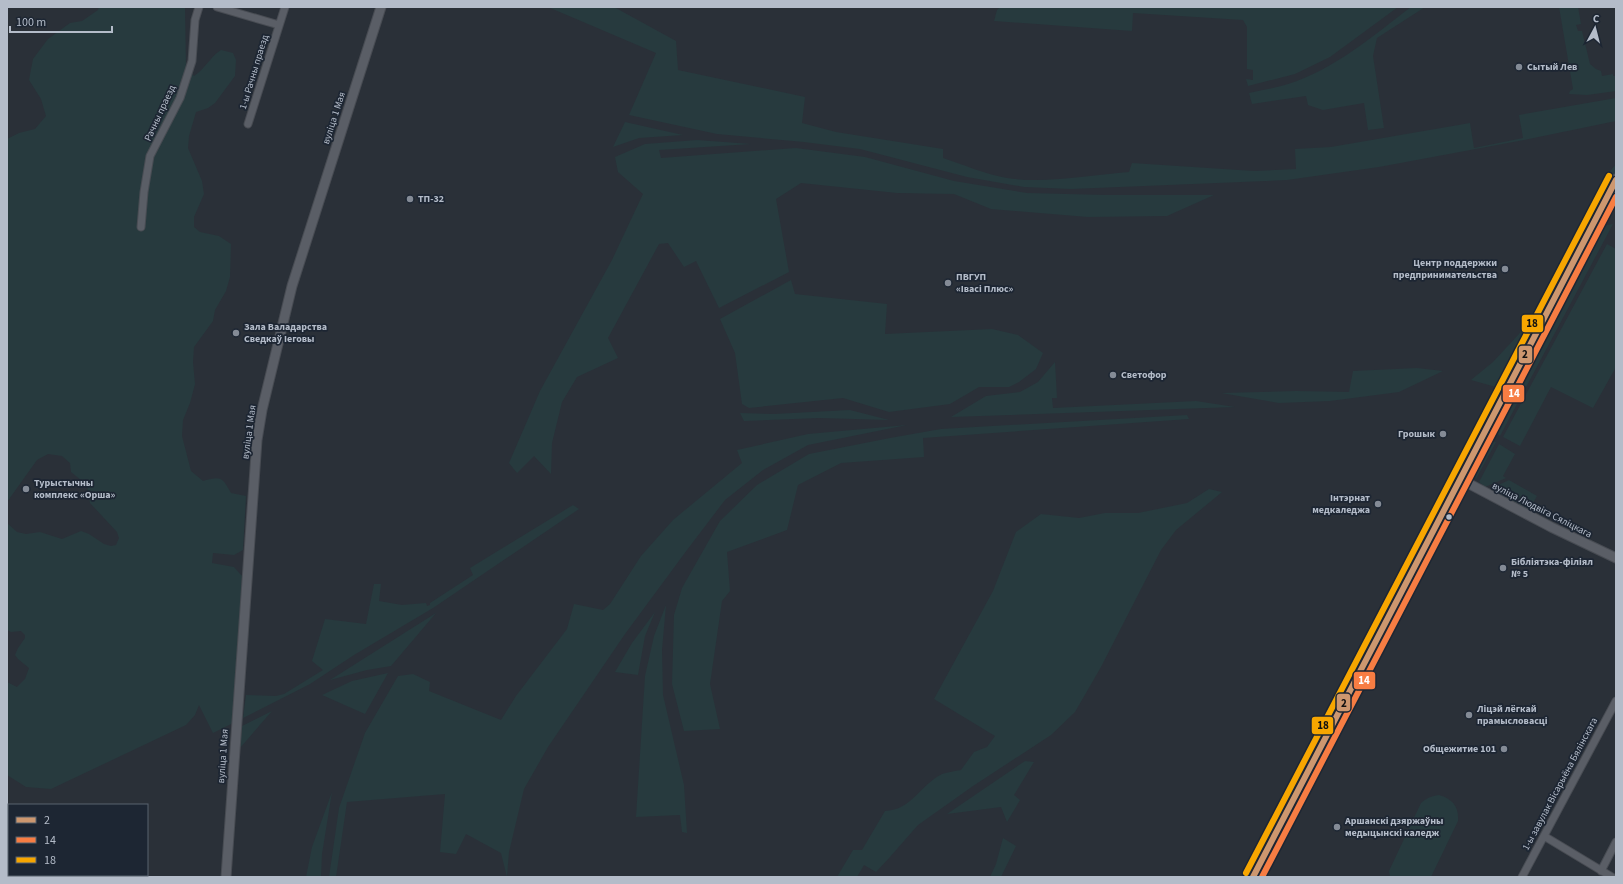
<svg xmlns="http://www.w3.org/2000/svg" width="1623" height="884" font-family="'Source Sans 3',sans-serif">
  <style>
    .green { fill: #273a3e }
    .lines { fill: none; stroke-linecap: round; stroke-linejoin: round }
    .minor-casing { stroke: #484c53; stroke-width: 9 }
    .tertiary-casing { stroke: #484c53; stroke-width: 11 }
    .primary-casing { stroke: #484c55; stroke-width: 13 }
    .minor { stroke: #5a5e66; stroke-width: 7 }
    .tertiary { stroke: #5a5e66; stroke-width: 9 }
    .primary { stroke: #5c6168; stroke-width: 11 }
    .bus-1-casing { stroke: #1d2633; stroke-width: 9 }
    .bus-2-casing { stroke: #1d2633; stroke-width: 9 }
    .bus-3-casing { stroke: #1d2633; stroke-width: 9 }
    .bus-1 { stroke: #cd976f; stroke-width: 6 }
    .bus-2 { stroke: #f77d43; stroke-width: 6 }
    .bus-3 { stroke: #f7a600; stroke-width: 6 }
    .poi-dot { fill: #848b96; stroke: #1d2633; stroke-width: 1.5 }
    .bus-dot { fill: #b4bcc9; stroke: #1d2633; stroke-width: 1.5 }
    .labels { text-anchor: middle; dominant-baseline: central; stroke-width: 3.5; stroke-linejoin: round; paint-order: stroke }
    .poi-label { font-size: 10px; font-weight: bold; fill: #b4bcc9; stroke: #1d2633; text-anchor: start }
    .street-label { font-size: 10px; fill: #b4bcc9; stroke: #1d2633 }
    .line-badge { stroke: #1d2633; stroke-width: 1.5 }
    .badge-label { font-size: 11px; text-anchor: middle; font-weight: bold; fill: #fff }
    .pale-badge-label { font-size: 11px; text-anchor: middle; font-weight: bold; fill: #111 }
  </style>
  <rect width="100%" height="100%" fill="#2a3038"/>
  <!-- green -->
  <path class="green" d="M99,7H185L186,69L194,76C206,68 209,58 221,50L233,53L236,60L235,76L215,103L208,108L196,112L189,136L188,148L202,181L204,194L194,217V227L200,232L219,236L231,244L230,277L226,291L215,310L213,321L194,347L193,362L195,384L190,403L183,420L182,436L191,471L203,481C221,476 222,477 231,493L246,496L243,550L234,555L213,553L212,563L234,567L242,576L233,723L213,733L199,705L195,715L186,725L51,789L26,787L7,775V682L17,687L25,679L29,668L18,659L15,655L18,648L25,638V635L21,631L11,632L7,630V523L17,532L26,534L40,532L62,539L81,531L89,534L104,544L111,546L116,545L119,538L117,532L90,503L87,485L71,472L70,463L62,456L48,454L37,460L7,502V139L19,133L35,129L46,116L41,99L29,80L33,59L48,39L70,23L82,21L98,10Z
    M548,7H614L676,41L678,70L805,97L802,123L836,132L943,149V158C964,165 985,174 1007,178C1045,184 1091,175 1129,172L1132,163L1254,171L1296,169L1295,149L1331,147L1470,123L1474,148L1523,138L1519,115L1616,98V121L1524,140L1379,167L1287,180L1071,189L1024,187L967,177L860,149L804,142L717,134L629,115L656,53Z
    M1000,7H1398L1330,57L1295,74L1248,86L1246,79L1253,80V70L1247,69V27L1243,20L1133,13L1132,31L994,21L997,10Z
    M1411,7H1425L1377,38L1373,56L1384,128L1368,130L1364,103L1323,110L1308,105L1306,96L1252,104L1249,93C1262,90 1276,88 1288,84C1334,70 1374,35 1411,7Z
    M1559,7H1578L1581,24L1576,25L1578,31H1582L1590,64L1596,69L1601,71L1602,76L1613,74V76H1616V91L1587,95L1569,94L1570,91L1573,89Z
    M625,122L683,135L639,138L613,147Z
    M697,140L751,144L659,150L661,158L796,148L865,157L954,181L1027,193L1106,195H1214L1167,216L1088,217L991,209L954,194L897,193L801,183L776,199L789,272L719,308L696,261L684,267L668,243L659,244L608,338L618,358L577,377L562,402L552,443L551,474L534,456L517,473L509,463L540,391L612,260L643,194L618,172L615,157L645,144Z
    M1616,164V172L1503,389L1471,380L1493,362L1519,334L1545,292L1601,182Z
    M1613,224L1500,436L1496,432V427L1575,277L1603,228L1607,225Z
    M1607,244L1616,249V367L1593,408L1551,387L1520,446L1503,437Z
    M791,280L795,294L887,304L885,334L992,329L1018,335L1043,353L1036,369L1019,382L1009,387H979L950,404L889,412L843,398L749,408L742,404L735,353L720,319Z
    M1055,362L1057,398H1052L1053,408L1196,401L1235,407L951,417L986,396L1020,392L1038,382Z
    M1417,368L1443,371L1399,392L1330,401L1279,403L1221,393L1296,391L1349,392L1353,371Z
    M850,410L889,420L819,418L744,421L740,413L774,414Z
    M1187,415L1189,419L923,438L924,457L841,463L798,485L787,530L727,552L730,591L722,601L710,684L720,729L684,731L672,684L674,615L682,588L720,521L757,485L809,454L890,438L941,429Z
    M907,425L808,445L763,470L725,500L687,550L625,634L548,747L524,789L509,852L507,877L501,853L466,834L456,854L440,852L445,794L347,802L336,877H329L339,808L365,733L398,676L413,674L430,682L429,691L501,720L516,696L567,629L574,604L603,610L610,604L641,556L673,520L742,463L737,450L808,434Z
    M1489,441L1496,442L1476,479L1473,474V469Z
    M1499,444L1515,454L1503,476L1506,478L1485,487L1479,482Z
    M1509,480L1537,496L1529,510L1488,490Z
    M1209,489L1222,492L1176,530L1161,550L1101,667L1075,712L1051,735L973,786L918,825L890,857L876,872L864,865L857,877H837L853,850H862L885,811C912,810 920,785 942,774C948,772 955,771 961,770L974,752L987,747L995,736L934,699L993,591L1016,532L1041,514L1079,518L1105,513H1138L1187,503Z
    M573,505L579,509L433,608L354,655L310,684L243,718L246,695L276,696L284,694L323,670L312,661L325,619L366,624L374,584H381L379,601L402,605L426,603L427,606L430,605V603L473,575L470,568Z
    M666,605L662,650L663,695L684,785L687,833L682,832L680,815L636,817L645,676L654,636Z
    M655,612L645,636L638,675L615,672L632,643Z
    M436,613L391,666L367,670L330,680Z
    M388,673L365,714L322,695L352,681Z
    M272,711L240,748L242,726Z
    M1025,761L1034,762L1014,795L1020,800L1007,822L1001,807L947,814Z
    M332,792L322,854L321,877H306L312,847Z
    M1439,795C1453,799 1459,807 1458,821L1431,877H1390L1389,871L1421,803C1427,798 1431,796 1439,795Z
    M1003,838L1016,846L1001,877H990L996,864Z"/>
  <g class="lines">
    <defs>
      <path id="minor" d="M217,7L279,25
        M248,124L285,7
        M141,227L144,192L150,156L180,98L192,61L195,20L199,7
        M1544,836L1612,877
        M1601,871L1616,842
        M1522,877L1616,701"/>
      <path id="tertiary" d="M1460,479L1551,527L1616,558
        M226,877L257,440L262,410L292,286L381,7"/>
      <path id="primary" d="M1253,877L1616,180"/>
    </defs>
    <!-- minor casing -->
    <use href="#minor" class="minor-casing"/>
    <!-- tertiary casing -->
    <use href="#tertiary" class="tertiary-casing"/>
    <!-- primary casing -->
    <use href="#primary" class="primary-casing"/>
    <!-- minor -->
    <use href="#minor" class="minor"/>
    <!-- tertiary -->
    <use href="#tertiary" class="tertiary"/>
    <!-- primary -->
    <use href="#primary" class="primary"/>
    <defs>
      <path id="bus-1" d="M1253,877L1616,180"/>
      <path id="bus-2" d="M1262,877L1616,197"/>
      <path id="bus-3" d="M1246,873L1609,176"/>
    </defs>
    <!-- bus-1 casing -->
    <use href="#bus-1" class="bus-1-casing"/>
    <!-- bus-2 casing -->
    <use href="#bus-2" class="bus-2-casing"/>
    <!-- bus-3 casing -->
    <use href="#bus-3" class="bus-3-casing"/>
    <!-- bus-1 -->
    <use href="#bus-1" class="bus-1"/>
    <!-- bus-2 -->
    <use href="#bus-2" class="bus-2"/>
    <!-- bus-3 -->
    <use href="#bus-3" class="bus-3"/>
  </g>
  <!-- markers -->
  <g class="poi-dot">
    <circle cx="1519" cy="67" r="4"/>
    <circle cx="410" cy="199" r="4"/>
    <circle cx="1505" cy="269" r="4"/>
    <circle cx="948" cy="283" r="4"/>
    <circle cx="236" cy="333" r="4"/>
    <circle cx="1113" cy="375" r="4"/>
    <circle cx="1443" cy="434" r="4"/>
    <circle cx="26" cy="489" r="4"/>
    <circle cx="1378" cy="504" r="4"/>
    <circle cx="1503" cy="568" r="4"/>
    <circle cx="1469" cy="715" r="4"/>
    <circle cx="1504" cy="749" r="4"/>
    <circle cx="1337" cy="827" r="4"/>
  </g>
  <circle class="bus-dot" cx="1449" cy="517" r="3.5"/>
  <g class="labels">
    <!-- poi labels -->
    <g class="poi-label">
      <text x="1527" y="67">Сытый Лев</text>
      <text x="418" y="199">ТП-32</text>
      <text x="1497" y="263" text-anchor="end">Центр поддержки<tspan x="1497" dy="12">предпринимательства</tspan></text>
      <text x="956" y="277">ПВГУП<tspan x="956" dy="12">«Івасі Плюс»</tspan></text>
      <text x="244" y="327">Зала Валадарства<tspan x="244" dy="12">Сведкаў Іеговы</tspan></text>
      <text x="1121" y="375">Светофор</text>
      <text x="1435" y="434" text-anchor="end">Грошык</text>
      <text x="34" y="483">Турыстычны<tspan x="34" dy="12">комплекс «Орша»</tspan></text>
      <text x="1370" y="498" text-anchor="end">Інтэрнат<tspan x="1370" dy="12">медкаледжа</tspan></text>
      <text x="1511" y="562">Бібліятэка-філіял<tspan x="1511" dy="12">№ 5</tspan></text>
      <text x="1477" y="709">Ліцэй лёгкай<tspan x="1477" dy="12">прамысловасці</tspan></text>
      <text x="1496" y="749" text-anchor="end">Общежитие 101</text>
      <text x="1345" y="821">Аршанскі дзяржаўны<tspan x="1345" dy="12">медыцынскі каледж</tspan></text>
    </g>
    <!-- street labels -->
    <g class="street-label">
      <text transform="translate(254 72) rotate(-73)">1-ы Рачны праезд</text>
      <text transform="translate(160 113) rotate(-65)">Рачны праезд</text>
      <text transform="translate(334 118) rotate(-72)">вуліца 1 Мая</text>
      <text transform="translate(249 432) rotate(-82)">вуліца 1 Мая</text>
      <text transform="translate(1542 510) rotate(27)">вуліца Людвіга Сяліцкага</text>
      <text transform="translate(223 756) rotate(-86)">вуліца 1 Мая</text>
      <text transform="translate(1560 784) rotate(-62)">1-ы завулак Вісарыёна Бялінскага</text>
    </g>
  </g>
  <g class="line-badge">
    <rect x="1521" y="314" width="23" height="19" rx="4" fill="#f7a600"/>
    <rect x="1518" y="345" width="15" height="19" rx="4" fill="#cd976f"/>
    <rect x="1502" y="384" width="23" height="19" rx="4" fill="#f77d43"/>
    <rect x="1353" y="671" width="23" height="19" rx="4" fill="#f77d43"/>
    <rect x="1336" y="693" width="15" height="19" rx="4" fill="#cd976f"/>
    <rect x="1311" y="716" width="23" height="19" rx="4" fill="#f7a600"/>
  </g>
  <g class="badge-label">
    <text x="1514" y="397">14</text>
    <text x="1364" y="684">14</text>
  </g>
  <g class="pale-badge-label">
    <text x="1532" y="327">18</text>
    <text x="1525" y="358">2</text>
    <text x="1344" y="707">2</text>
    <text x="1323" y="729">18</text>
  </g>
  <!-- border -->
  <rect width="1623" height="884" fill="none" stroke="#b4bcc9" stroke-width="16"/>
  <!-- legend -->
  <rect x="8" y="804" width="140" height="72" fill="#1d2633" stroke="#59626f"/>
  <rect x="16" y="817" width="20" height="6" fill="#cd976f" stroke="#59626f"/>
  <text x="44" y="824" font-size="12" fill="#b4bcc9">2</text>
  <rect x="16" y="837" width="20" height="6" fill="#f77d43" stroke="#59626f"/>
  <text x="44" y="844" font-size="12" fill="#b4bcc9">14</text>
  <rect x="16" y="857" width="20" height="6" fill="#f7a600" stroke="#59626f"/>
  <text x="44" y="864" font-size="12" fill="#b4bcc9">18</text>
  <!-- north arrow -->
  <g transform="translate(1595 28) rotate(7)" stroke="#1d2633" stroke-width="3" paint-order="stroke">
  <path d="M0-3L7 15L0 10L-7 15Z" fill="#b4bcc9"/>
  <text y="-6" font-size="11" font-weight="bold" text-anchor="middle" fill="#b4bcc9">С</text>
  </g>
  <!-- scale -->
  <path d="M10 26v6h102v-6" fill="none" stroke="#b4bcc9" stroke-width="2"/>
  <text x="16" y="26" font-size="12" fill="#b4bcc9" stroke="#1d2633" stroke-width="3" paint-order="stroke">100 m</text>
</svg>
